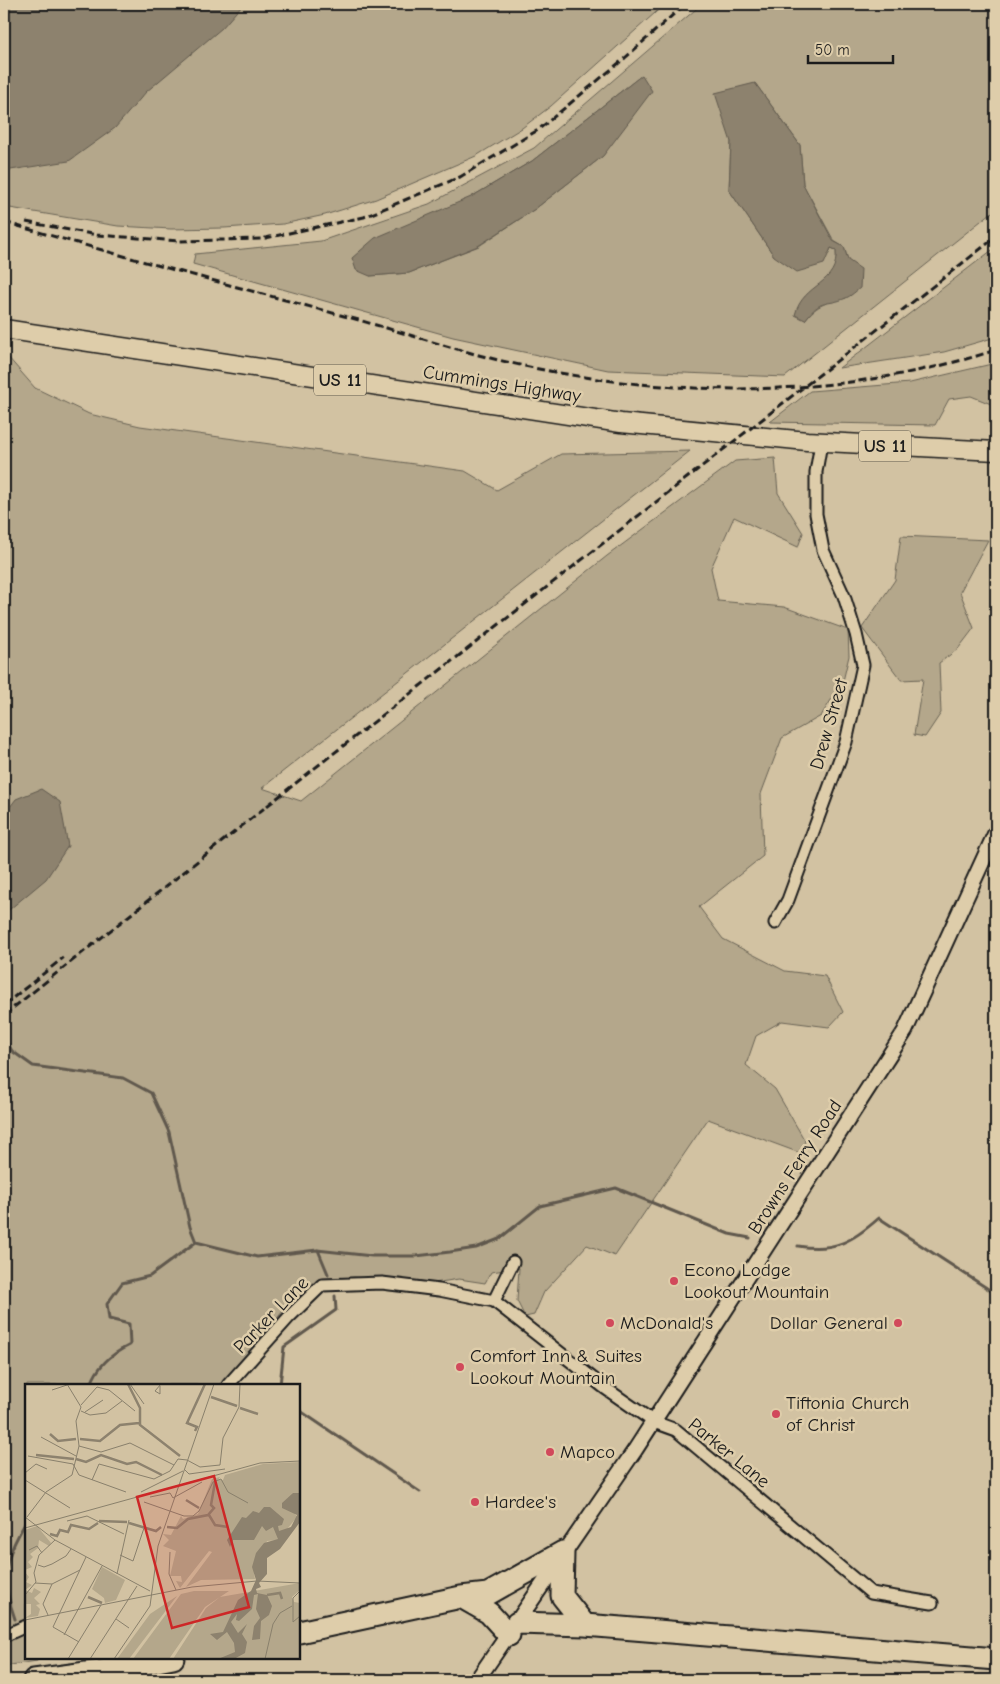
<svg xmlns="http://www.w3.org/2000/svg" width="1000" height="1684" font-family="'Comic Neue',sans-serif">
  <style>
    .green { fill: #b4a78b; stroke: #686254; fill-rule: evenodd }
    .water { fill: #8d826e; stroke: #60594d }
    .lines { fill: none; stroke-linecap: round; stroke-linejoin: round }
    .stream { stroke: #60594d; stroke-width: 3 }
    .minor-casing { stroke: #1c1c1c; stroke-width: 15 }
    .tertiary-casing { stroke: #1c1c1c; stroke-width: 18 }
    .primary-casing { stroke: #1c1c1c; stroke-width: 21 }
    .motorway-casing { stroke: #1c1c1c; stroke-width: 25 }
    .minor { stroke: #decdaa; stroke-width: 11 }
    .tertiary { stroke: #decdaa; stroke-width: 14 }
    .primary { stroke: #decdaa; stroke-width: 18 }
    .motorway { stroke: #decdaa; stroke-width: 21 }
    .rail { stroke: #1c1c1c; stroke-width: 3; stroke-dasharray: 8 4; stroke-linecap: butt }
    .poi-dot { fill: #d1495b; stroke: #decdaa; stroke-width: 2 }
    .labels { text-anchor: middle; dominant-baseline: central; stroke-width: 5; stroke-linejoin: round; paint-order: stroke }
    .shield { fill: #decdaa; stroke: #565147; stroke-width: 1 }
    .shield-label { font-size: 18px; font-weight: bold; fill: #1c1c1c }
    .street-label { font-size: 19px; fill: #1c1c1c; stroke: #decdaa }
    .poi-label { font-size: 19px; fill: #1c1c1c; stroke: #decdaa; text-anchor: start }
    .inset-river { fill: none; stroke: #8d826e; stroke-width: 2.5 }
    .inset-road { fill: none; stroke: #89806c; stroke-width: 1 }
    .view { fill: #cd2727; fill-opacity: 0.15; stroke: #cd2727; stroke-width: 2.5 }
    .inset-edge { fill: none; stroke: #1c1c1c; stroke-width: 2.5 }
  </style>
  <rect width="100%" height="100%" fill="#d2c2a2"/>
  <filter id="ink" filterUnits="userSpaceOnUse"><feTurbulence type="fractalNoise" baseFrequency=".02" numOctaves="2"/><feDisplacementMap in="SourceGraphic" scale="10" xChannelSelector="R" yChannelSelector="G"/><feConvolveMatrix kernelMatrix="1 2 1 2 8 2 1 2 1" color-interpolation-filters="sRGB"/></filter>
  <g filter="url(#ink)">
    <!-- green -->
    <path class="green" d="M4,4H665L551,106L522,128L476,156L376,199L325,215L283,224L224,228L171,229L118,226L4,207Z
      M702,4H996V209L785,377L608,370L453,337L193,264L195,254L321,241L429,204L534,148ZM642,75L603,156L535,209L479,246L409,273L370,276L471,197L532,161ZM755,83L800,145L803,184L834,241L844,247L848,260L846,298C828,302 817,304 805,320L822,282L831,275L837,261L836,250L831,248L829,254L774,256L729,190L731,142Z
      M996,247V337L944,352L839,368Z
      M4,355L7,356L35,388L89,414L140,426L465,471L497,490L561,454L690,451L262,788L301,801L607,556L735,461L775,458L778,493L803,533L798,547L734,517L711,568L718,601L784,607L848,630L849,656L843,681L821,716L782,738L761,794L763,856L699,907L723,939L785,971L825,976L843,1012L829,1027L782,1021L756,1036L746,1065L775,1089L805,1141L800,1153L708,1119L615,1256L587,1245L544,1292L534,1315L525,1317L517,1301L519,1268L491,1272L485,1283L459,1279L428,1284L354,1277L320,1280L287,1306L224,1385H26V1658H39L37,1661L4,1666Z
      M996,363V406L971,396L949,399L935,425L770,422L810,391L910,383Z
      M901,536L988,540L960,592L974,628L958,649L939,663L941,713L925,737L914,735L923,679L901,680L862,628L895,580Z"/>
    <!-- water -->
    <path class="water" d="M4,4H243L222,28L146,92L115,128L69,161L4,171Z
      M642,75L652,91L603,156L535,209L478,246L409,273L370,276L356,270L352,258L375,238L471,197L532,161Z
      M755,83L800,145L803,184L833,241L844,247L848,260L861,269L860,288C856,291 851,296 846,298C826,307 822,297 805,320L795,315C803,282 839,286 836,250L831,248L824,264L797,272L774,256L729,190L731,142L715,93Z
      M41,789L60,802L68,846L46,879L4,914V815L16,799Z"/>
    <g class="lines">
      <!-- stream -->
      <path class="stream" d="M4,1037L12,1051L33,1066L123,1078L151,1093L169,1132L190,1227L196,1242
        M798,1246C835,1252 853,1241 879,1218L996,1294
        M318,1250L328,1274
        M91,1385C97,1366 111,1354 130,1345L129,1324L109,1319L107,1304L122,1283L150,1276L196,1242L257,1257L317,1250L372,1256H416L450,1252L476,1248L499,1239L540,1206L616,1188L729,1234L750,1238
        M280,1385L284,1347L336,1310L335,1296
        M299,1410L420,1492
        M15,1619C0,1577 3,1560 26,1522"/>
      <defs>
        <path id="minor" d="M775,923L788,900L846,742L863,665L856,634L844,596L823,550L816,514V472L821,443
          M494,1301L513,1262
          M228,1385L289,1317L322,1285L382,1283L439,1290L494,1301L605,1388L654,1422L676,1430L871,1593L932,1603
          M4,1636L26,1626"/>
        <path id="tertiary" d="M477,1680L635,1450L905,1031L996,832"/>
        <path id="primary" d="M4,329L621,423L807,441L996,451"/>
        <path id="motorway" d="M563,1552L562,1596L585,1625L996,1659
          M461,1597L489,1613L509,1635
          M517,1623L585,1625
          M299,1632L461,1597L488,1594L563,1552
          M34,1680L116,1669L173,1658"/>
      </defs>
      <!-- minor casing -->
      <use href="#minor" class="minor-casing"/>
      <!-- tertiary casing -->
      <use href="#tertiary" class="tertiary-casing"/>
      <!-- primary casing -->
      <use href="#primary" class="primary-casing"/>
      <!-- motorway casing -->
      <use href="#motorway" class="motorway-casing"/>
      <!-- minor -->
      <use href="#minor" class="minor"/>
      <!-- tertiary -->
      <use href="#tertiary" class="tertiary"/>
      <!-- primary -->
      <use href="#primary" class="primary"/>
      <!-- motorway -->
      <use href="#motorway" class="motorway"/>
      <!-- rail -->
      <path class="rail" d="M4,222C117,255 230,285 344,316C400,331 454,350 511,363C669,399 841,400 996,350
        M26,222L97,235L179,241L261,239L364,217L460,177L538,130L625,58L685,4
        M4,1005L63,958
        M4,1015L311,771L996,237"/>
    </g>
  </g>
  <!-- markers -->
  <g class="poi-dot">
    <circle cx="674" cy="1281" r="5"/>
    <circle cx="610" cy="1323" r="5"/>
    <circle cx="898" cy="1323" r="5"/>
    <circle cx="460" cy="1367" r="5"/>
    <circle cx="776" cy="1414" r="5"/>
    <circle cx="550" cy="1452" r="5"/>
    <circle cx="475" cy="1502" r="5"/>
  </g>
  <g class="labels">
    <!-- shield labels -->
    <g class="shield">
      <rect x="314" y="364.5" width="52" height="31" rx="4"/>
      <rect x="859" y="430.5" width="52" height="31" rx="4"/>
    </g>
    <g class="shield-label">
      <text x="340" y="380">US 11</text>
      <text x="885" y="446">US 11</text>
    </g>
    <!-- street labels -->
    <g class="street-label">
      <text transform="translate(502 384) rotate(9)">Cummings Highway</text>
      <text transform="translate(829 724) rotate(-74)">Drew Street</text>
      <text transform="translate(795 1167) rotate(-57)">Browns Ferry Road</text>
      <text transform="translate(271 1315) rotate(-46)">Parker Lane</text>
      <text transform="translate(729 1453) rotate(39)">Parker Lane</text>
    </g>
    <!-- poi labels -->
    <g class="poi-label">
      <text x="684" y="1270">Econo Lodge<tspan x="684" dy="22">Lookout Mountain</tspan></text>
      <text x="620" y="1323">McDonald's</text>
      <text x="888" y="1323" text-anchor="end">Dollar General</text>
      <text x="470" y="1356">Comfort Inn &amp; Suites<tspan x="470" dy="22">Lookout Mountain</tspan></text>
      <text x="786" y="1403">Tiftonia Church<tspan x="786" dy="22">of Christ</tspan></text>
      <text x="560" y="1452">Mapco</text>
      <text x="485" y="1502">Hardee's</text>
    </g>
  </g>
  <!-- overview -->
  <g transform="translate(25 1384)">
    <rect width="275" height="275" fill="#d2c2a2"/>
    <path d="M275,78V109H269L260,125L269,128L272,133L253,156L242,157L229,190L230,195L176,196L161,203L187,168L184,167L155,204L151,197L157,198L156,192H145L151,167L138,162L144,156L138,150L146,151L156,132L158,135L173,130L187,95L195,93L193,96H198L200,91L238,80ZM12,142L26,159L24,162L14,156L13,164L5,170L8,173L3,178L7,183L0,186V146ZM77,183L100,196L91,216L80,219L79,214L67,205ZM0,188L4,193L1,198L7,201L0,206L7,209L9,204L16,208L9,214L15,220L11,221L15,225L13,232L0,234L6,230V220H0ZM275,199V206L267,213L269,218L275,219V275H148L181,224L195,213ZM169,207H204L180,223L144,275H108L156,210ZM152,212L104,275H92L125,230Z" fill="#b4a78b"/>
    <path d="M268,109H275V138L255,165L242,174V190L234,199L236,203L231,205L232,209L242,211L247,222L244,231L236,237L235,255L227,256L229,242L235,234L231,225L233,210L229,211L227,225L214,237L211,236L212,230L206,238L213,249L222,240L217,250L222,258L220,269L209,275H193L210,268L209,259L202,248L192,256L185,250L198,248L213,216L226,207L231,196L227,183L231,169L239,159L253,155L248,143L241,147L237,142L229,156H208L205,163L202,156L217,133L221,134L228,127L234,129L239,123H245L259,135L257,141L253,142L254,147L266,143L272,131L257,124V119Z" fill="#8d826e"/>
    <path class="inset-river" d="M103,0L115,24V41L155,72M186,13L212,22M215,24L233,30M170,47L172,43L162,39L180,0M25,50L33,57L51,55M55,55L75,57L95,41L114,39M11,71L49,75M51,75L61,78L76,71L102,80L111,78L137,91M161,116L174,124M184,131L190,141L203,143M74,137L102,138M104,139L131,147L136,143M142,143L152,144L163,135L183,131L189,124L186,121L190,98M25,150L32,152L35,146L43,148L46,141L64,145L73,139M242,211L255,209L257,215M63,213L77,219"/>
    <path class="inset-road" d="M105,0L119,20M135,2V10L130,7L136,0M27,6L42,1M56,21L72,3L84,6L110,27M56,27L65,31L81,29L97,17M60,28L78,16M16,53L51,72M54,62L76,68L105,59L149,81M3,72L48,80L54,91L101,108M159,85L164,90L200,85M0,89L11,80L22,85M0,96L45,124M67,96L74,80L129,95L145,87L153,75L162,76L175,83L195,81L198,54L214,23L215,0M116,108L158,87M125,113L145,109L148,114L177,98M119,118L159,132H168L174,127L188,98L196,95L203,108L223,119M0,133L30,156L125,207M2,133L21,108L47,91L54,62L51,37L56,23L42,0M42,137L62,132L99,150M0,144L235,79L275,77M4,166L12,162L17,169M145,168L144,190L151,206M95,171L108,177L119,144M13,181L19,183L27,180L41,172L46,165M92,190L104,136M10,199L27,200M275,207L268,214V238L275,232M0,211L11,198L9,189L14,171L30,156M23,231L18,220L27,200L55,186M91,235L104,244M0,236L167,203L232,197L275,199M39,251L77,182M54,258L28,243L61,173M43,275L76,221M65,275L112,202M89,275L125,222L133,162L189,0M240,275L248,240L255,229L267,222"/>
    <path class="view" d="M189,92L224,223L147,244L112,113Z"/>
    <rect width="275" height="275" class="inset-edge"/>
  </g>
  <!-- margin -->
  <rect width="1000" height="1684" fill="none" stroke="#decdaa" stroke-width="20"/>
  <rect x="10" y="10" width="980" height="1664" fill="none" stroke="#1c1c1c" stroke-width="2" filter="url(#ink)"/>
  <!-- scale -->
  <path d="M808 55v8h85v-8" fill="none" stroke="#1c1c1c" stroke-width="2.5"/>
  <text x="815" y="55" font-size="15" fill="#1c1c1c" stroke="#decdaa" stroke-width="4" paint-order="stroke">50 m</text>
</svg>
